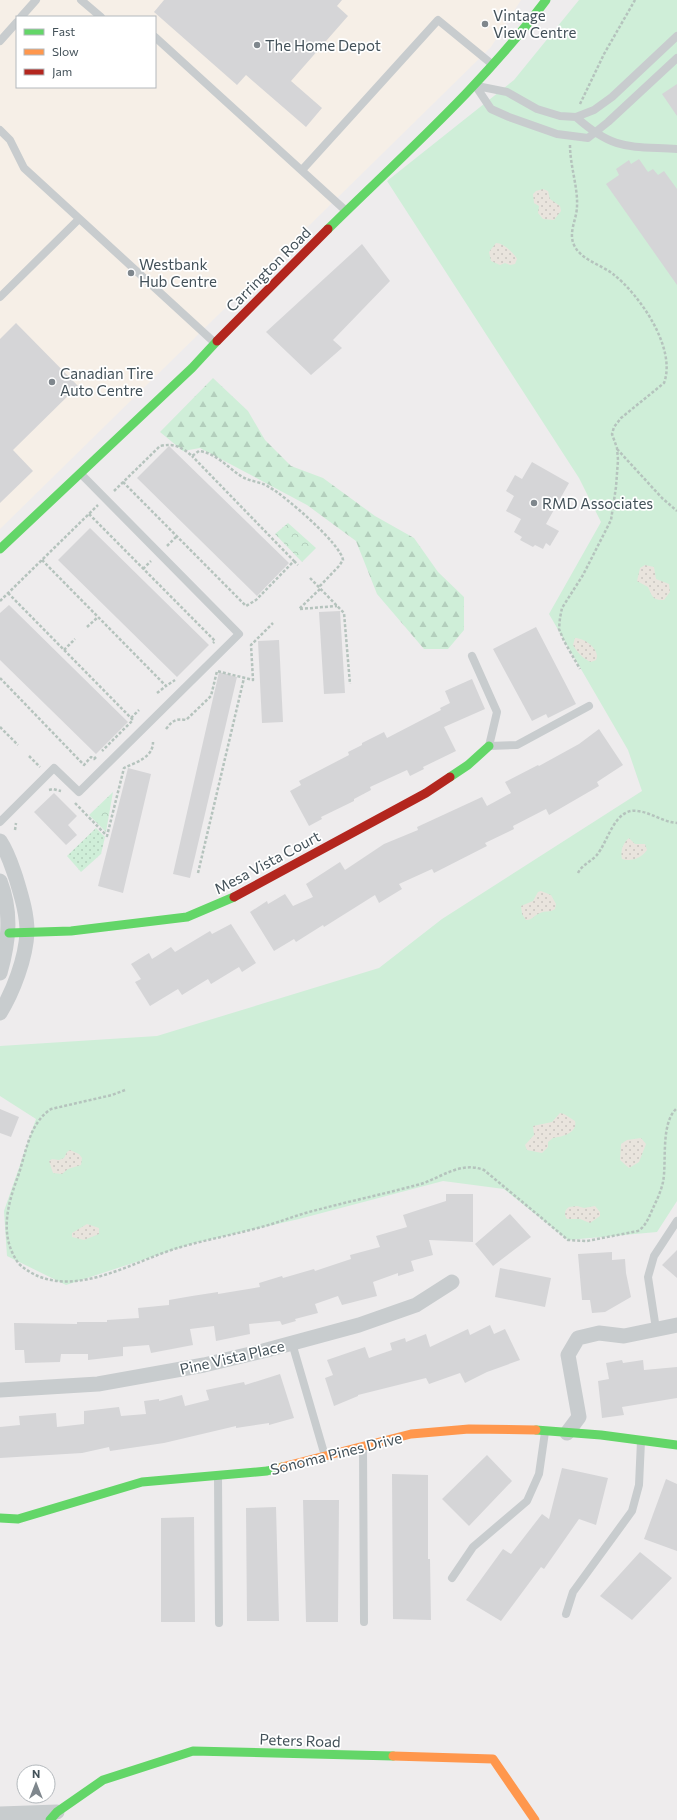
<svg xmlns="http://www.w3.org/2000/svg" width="677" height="1820" font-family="Commissioner,sans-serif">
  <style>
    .commercial { fill: #f6efe7; fill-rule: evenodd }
    .grass { fill: #cfeed8 }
    .forest { fill: url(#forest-firs) }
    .sand { fill: url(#sand-dots) }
    .park { fill: url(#park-crowns) }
    .garden { fill: url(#garden-dots) }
    .building { fill: #d5d5d7 }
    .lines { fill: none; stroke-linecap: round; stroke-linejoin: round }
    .path { stroke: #b5c3bd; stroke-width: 2.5; stroke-dasharray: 3 2; stroke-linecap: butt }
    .lane { stroke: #c8ccce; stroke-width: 8 }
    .street { stroke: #c8ccce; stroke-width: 15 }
    .fast { stroke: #63d668; stroke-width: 9 }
    .slow { stroke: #ff974d; stroke-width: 9 }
    .jam { stroke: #b3261e; stroke-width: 9 }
    .poi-dot { fill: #7f878d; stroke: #fff; stroke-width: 1.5 }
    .labels { text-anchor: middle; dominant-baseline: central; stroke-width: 3.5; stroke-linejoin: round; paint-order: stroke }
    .poi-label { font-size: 15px; fill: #435159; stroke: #fff; text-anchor: start }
    .street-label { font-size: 15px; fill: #435159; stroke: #fff }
  </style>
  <defs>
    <pattern id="forest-firs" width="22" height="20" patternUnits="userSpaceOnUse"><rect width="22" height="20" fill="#cfeed8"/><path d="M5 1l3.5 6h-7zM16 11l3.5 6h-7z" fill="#b3cebc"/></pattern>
    <pattern id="sand-dots" width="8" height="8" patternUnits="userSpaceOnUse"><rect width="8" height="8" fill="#e9e4dd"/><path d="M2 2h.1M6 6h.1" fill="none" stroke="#c9c5c0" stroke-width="1.8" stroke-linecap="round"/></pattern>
    <pattern id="park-crowns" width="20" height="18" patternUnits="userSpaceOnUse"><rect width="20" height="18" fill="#cfeed8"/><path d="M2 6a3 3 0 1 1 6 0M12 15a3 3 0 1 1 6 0" fill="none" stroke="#b3cebc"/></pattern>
    <pattern id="garden-dots" width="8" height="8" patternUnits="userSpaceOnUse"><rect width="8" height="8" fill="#cfeed8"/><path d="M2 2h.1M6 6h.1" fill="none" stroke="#b3cebc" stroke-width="1.8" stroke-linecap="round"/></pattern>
  </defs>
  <rect width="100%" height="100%" fill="#eeeced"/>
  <!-- commercial -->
  <path class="commercial" d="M0,0H521L491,47L0,529ZM17,17H155V87H17Z"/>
  <!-- grass -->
  <path class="grass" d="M579,0H677V1201L657,1232L568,1240L504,1189L443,1181L299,1219L194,1243L66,1285L7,1256L4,1211L36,1119L0,1096V1046L157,1036L379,968L442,919L642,791L628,750L549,614L601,522L579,478L387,181L514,80Z"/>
  <!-- forest -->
  <path class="forest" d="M213,378L248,411L265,440L291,466L323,478L375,516L414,538L438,572L464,597V630L448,649H424L377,594L356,541L307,505L200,448L183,451L160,432Z"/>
  <!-- sand -->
  <path class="sand" d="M543,189L548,191L550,199L560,206L561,211L554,220L543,219L538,213L539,206L534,203L533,194L536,191Z
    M496,243C503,243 514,253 517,259L515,264L510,265L505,263L500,265L491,261L489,252Z
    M645,565L654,567L656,579L669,584L670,592L664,600C652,601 652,595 648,587L637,581L640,568Z
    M575,638C585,638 601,650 596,660L591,662C583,659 577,652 573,645Z
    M629,838L635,844H645L647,850C641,858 632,862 622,859C620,851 623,843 629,838Z
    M541,891L551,895L556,904L555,909C549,913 546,910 540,913C534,915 533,920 526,920L522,914L521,906L533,901L538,892Z
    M560,1113L564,1114L575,1121C578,1133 562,1137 553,1138L548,1142V1147L542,1153L527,1150L525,1145L534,1135L533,1126L552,1122Z
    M641,1138L646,1144L639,1162L629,1168L620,1160L621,1144L627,1140Z
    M70,1150L79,1154L82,1158L81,1165L68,1169L62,1174L53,1173L49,1161L52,1159L59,1160L64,1158L67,1152Z
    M577,1206L584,1208L595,1206L600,1212V1216L590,1223L580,1219H567C564,1215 564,1210 569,1207Z
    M87,1224L99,1228V1234L84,1240L72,1237V1233Z"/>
  <!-- park -->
  <path class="park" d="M288,523L316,548L302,562L275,534Z
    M113,792L106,832L89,815Z"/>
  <!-- garden -->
  <path class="garden" d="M96,828L105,837L101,854L81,872L67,856Z"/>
  <!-- building -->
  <path class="building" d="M164,0H342L337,6L348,16L291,81L322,108L306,127L246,75L237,85L154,12Z
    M677,84V116L662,94Z
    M639,159L648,172L653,169L658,175L664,171L677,189V285L606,184L619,175L616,169L629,160L631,164Z
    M362,244L390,281L333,340L342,348L311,375L266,332Z
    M16,323L78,386L13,450L33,471L0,503V339Z
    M169,446L289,563L257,596L137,478Z
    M532,462L569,483L546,524L559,531L550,546L546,543L543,549L535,545L533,547L520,540L522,537L514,532L521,519L506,511L514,496L506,491L515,475L522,479Z
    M90,528L209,645L177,677L58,560Z
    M9,605L128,722L96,754L0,660V613Z
    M340,611L345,693L324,694L319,612Z
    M536,627L576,704L548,718L546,714L532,721L493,649Z
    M279,640L283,722L262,723L258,641Z
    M219,672L237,677L190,878L173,874Z
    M472,679L485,709L444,727L456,751L423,767L424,769L410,776L407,770L370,787L371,790L354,799V801L321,817L322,819L309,826L290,791L301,785L299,781L349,755L348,752L362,745V743L384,732L387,738L441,710L440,708L450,703L445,691Z
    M599,729L623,765L597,782L599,786L549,815L546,809L513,826L514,829L485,843L487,846L434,873L432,869L399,884L402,889L379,903L375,895L324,927L323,925L296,942L294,939L274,951L250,912L267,901L268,904L285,894L293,906L313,897L306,884L340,862L345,870L384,844L418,830L417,827L482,797L487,806L511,793L505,782L538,765L539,766L579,744Z
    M128,768L151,774L123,893L98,886Z
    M54,793L77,816L68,825L77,835L66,845L34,812Z
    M231,924L256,963L242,972L239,967L211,984L208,979L182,995L178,989L150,1006L135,982L141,979L131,964L149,953L152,959L171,947L175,952L210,931L212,934Z
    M0,1109L19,1117L11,1137L0,1133Z
    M446,1194H473V1242L429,1240L433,1255L411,1261L414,1271L398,1276V1273L373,1282L377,1296L342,1305L338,1296L315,1304L318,1313L295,1319L296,1321L282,1325L280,1321L249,1324L250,1334L216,1341L214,1326L190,1329L193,1345L151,1353L149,1345L123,1347V1356L88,1360V1354H61L60,1362L25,1363L24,1350H15L14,1323L77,1324V1322H107V1320L139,1318L138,1308L169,1305V1300L192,1296L218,1292V1294L260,1287L259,1283L282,1276L283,1278L314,1269L315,1271L351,1259L350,1255L380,1247L376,1236L407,1227L403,1215L446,1201Z
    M510,1214L531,1237L493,1266L475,1244Z
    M677,1250V1278L662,1265Z
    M612,1252V1260L625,1259L626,1273L631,1297L605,1312L592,1313L590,1300H582L578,1254Z
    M500,1268L551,1278L545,1307L495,1297Z
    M490,1325L494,1334L505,1329L520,1360L487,1372L465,1383L460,1373L429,1384L426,1378L358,1395V1396L334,1406L325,1378L333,1375L327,1360L365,1347L369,1358L392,1350L390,1343L405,1338L406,1342L426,1334L430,1347L468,1329L470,1335Z
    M622,1360L623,1363L643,1360L644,1370L677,1367V1398L622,1407L624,1415L602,1418L598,1381L609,1379L606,1363Z
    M280,1374L294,1418L269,1425V1423L236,1428V1426L164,1443L110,1451L109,1447L82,1453L0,1458V1427L20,1425L19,1416L56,1413L57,1427L84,1424V1411L119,1407L121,1416L146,1414L144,1401L159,1399V1401L182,1395L185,1406L209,1400L206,1390L244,1382L245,1385Z
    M487,1455L512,1481L469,1526L442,1499Z
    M562,1468L608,1478L596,1525L579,1519L544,1569L541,1567L501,1621L466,1600L503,1549L511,1554L542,1514L549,1519Z
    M392,1474L428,1475V1559H430L431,1620L393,1619Z
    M666,1479L677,1484V1551L644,1539Z
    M303,1500H339L338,1622H306Z
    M276,1507L279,1621H247L246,1508Z
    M194,1517L195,1622H161V1518Z
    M640,1552L672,1578L632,1620L600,1596Z"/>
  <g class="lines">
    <!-- path -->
    <path class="path" d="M580,104L604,54L635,0
      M570,145C570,166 578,187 577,206C577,219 568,232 574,245C581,260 600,264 613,274C639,294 677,348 664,383L621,418L614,427L612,434L617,448L618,460L616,487L611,520L583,575L562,608L560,618L559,629L564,641L580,669
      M617,449L662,498L677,511
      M123,482L246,606L256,600L294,561L192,456
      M114,491L160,446C174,443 182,447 192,456L199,451C216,453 227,467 241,476C250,482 260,481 269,487C284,495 341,544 343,560L339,566L319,587
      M89,514L215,641L213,643
      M167,546L177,536
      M42,560L166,686L175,680
      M294,561L298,565
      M143,569L151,561
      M310,578L344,613L350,684
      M320,589L299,609L337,606
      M8,593L133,720L102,751
      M0,601L98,505
      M87,627L98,617
      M64,650L75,639
      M0,678L84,765L91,757L94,759L96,757
      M157,693L166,686
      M131,718L139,710
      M0,727L18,745
      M166,729C172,721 176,718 186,720L211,696L217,671L253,680L251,645L273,623
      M29,756L40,767
      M49,790L53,789L61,791
      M75,803L107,836L124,768C136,762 153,758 153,742
      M15,830L16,823
      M198,873L244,678
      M578,873C582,865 590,862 596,856C608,843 614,807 638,811C652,813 663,822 677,823
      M125,1090L112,1095L51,1109C28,1124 26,1155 17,1179C6,1209 0,1238 19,1264C67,1306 131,1261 181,1247C209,1239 237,1234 265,1226C280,1222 294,1216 309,1212C346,1202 384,1194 421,1184C442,1177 461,1161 484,1170L568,1240L587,1241L638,1231C646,1226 649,1217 653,1208C657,1200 661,1191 663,1182C667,1162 660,1123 677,1108"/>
    <!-- lane -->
    <path class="lane" d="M81,0L101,17
      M21,17L36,0
      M155,37L345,210
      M0,41L17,22
      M475,85L491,109L509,117L557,134L588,138L608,122L677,58
      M477,86L507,92L537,109L560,116L576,117L594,110L612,97L677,36
      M576,117C614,151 629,146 677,149
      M0,130L10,140L24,168L215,343
      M302,170L438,20L493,65
      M0,297L79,219
      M472,656L497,712L489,746L517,745L589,706
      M0,822L54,768L79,792L239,634L81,474
      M656,1329L648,1277L654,1256L677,1221
      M292,1343L325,1456
      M363,1447L364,1622
      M218,1476L219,1623
      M452,1578L473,1547L527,1501L539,1474L545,1432
      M566,1614L573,1592L632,1511L639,1485L641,1441"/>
    <!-- street -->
    <path class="street" d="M0,841C8,853 11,864 16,878C21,895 27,913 27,932C26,958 13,992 0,1013
      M0,881C12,912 9,941 0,973
      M0,1390L98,1384L204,1365L263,1351L359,1325L416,1305L452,1282
      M567,1433L579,1417L568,1355L578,1338L599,1333L624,1336L677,1325
      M0,1814L57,1812"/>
    <!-- fast -->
    <path class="fast" d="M328,229C403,155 483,85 546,0
      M0,549L192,368L217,341
      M450,777L468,765L489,746
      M9,933L71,931L187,917L234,897
      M536,1430L601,1435L677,1445
      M0,1518L18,1519L142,1482L267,1471L282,1467
      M50,1820L57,1812L103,1780L193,1751L393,1756"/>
    <!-- slow -->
    <path class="slow" d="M282,1467L411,1434L469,1429L536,1430
      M393,1756L493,1759L535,1820"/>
    <!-- jam -->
    <path class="jam" d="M217,341L328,229
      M234,897L426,793L450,777"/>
  </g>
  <!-- markers -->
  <g class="poi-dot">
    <circle cx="485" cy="24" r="4"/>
    <circle cx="257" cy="45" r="4"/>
    <circle cx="131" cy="273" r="4"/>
    <circle cx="52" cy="382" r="4"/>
    <circle cx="534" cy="503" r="4"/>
  </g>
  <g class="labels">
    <!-- poi labels -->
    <g class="poi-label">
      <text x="493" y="15">Vintage<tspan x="493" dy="17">View Centre</tspan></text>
      <text x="265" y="45">The Home Depot</text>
      <text x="139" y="264">Westbank<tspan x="139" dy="17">Hub Centre</tspan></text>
      <text x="60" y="373">Canadian Tire<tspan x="60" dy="17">Auto Centre</tspan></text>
      <text x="542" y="503">RMD Associates</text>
    </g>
    <!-- street labels -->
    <g class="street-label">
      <text transform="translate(268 269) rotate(-45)">Carrington Road</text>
      <text transform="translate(267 862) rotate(-28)">Mesa Vista Court</text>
      <text transform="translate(232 1357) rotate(-13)">Pine Vista Place</text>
      <text transform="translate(336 1453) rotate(-14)">Sonoma Pines Drive</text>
      <text transform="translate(300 1740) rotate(2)">Peters Road</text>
    </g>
  </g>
  <!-- legend -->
  <rect x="16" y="16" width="140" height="72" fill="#ffffff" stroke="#b4b9bd"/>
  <rect x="24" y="29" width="20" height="6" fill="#63d668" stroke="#b4b9bd"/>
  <text x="52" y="36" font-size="12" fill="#435159">Fast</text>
  <rect x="24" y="49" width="20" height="6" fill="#ff974d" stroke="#b4b9bd"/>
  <text x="52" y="56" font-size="12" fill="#435159">Slow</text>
  <rect x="24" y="69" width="20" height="6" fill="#b3261e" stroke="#b4b9bd"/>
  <text x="52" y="76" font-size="12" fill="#435159">Jam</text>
  <!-- north arrow -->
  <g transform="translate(36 1784)"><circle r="19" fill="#ffffff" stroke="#b4b9bd"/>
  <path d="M0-3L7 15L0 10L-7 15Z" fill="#7f878d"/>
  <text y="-6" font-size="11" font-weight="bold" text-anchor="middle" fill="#435159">N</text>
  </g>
</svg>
